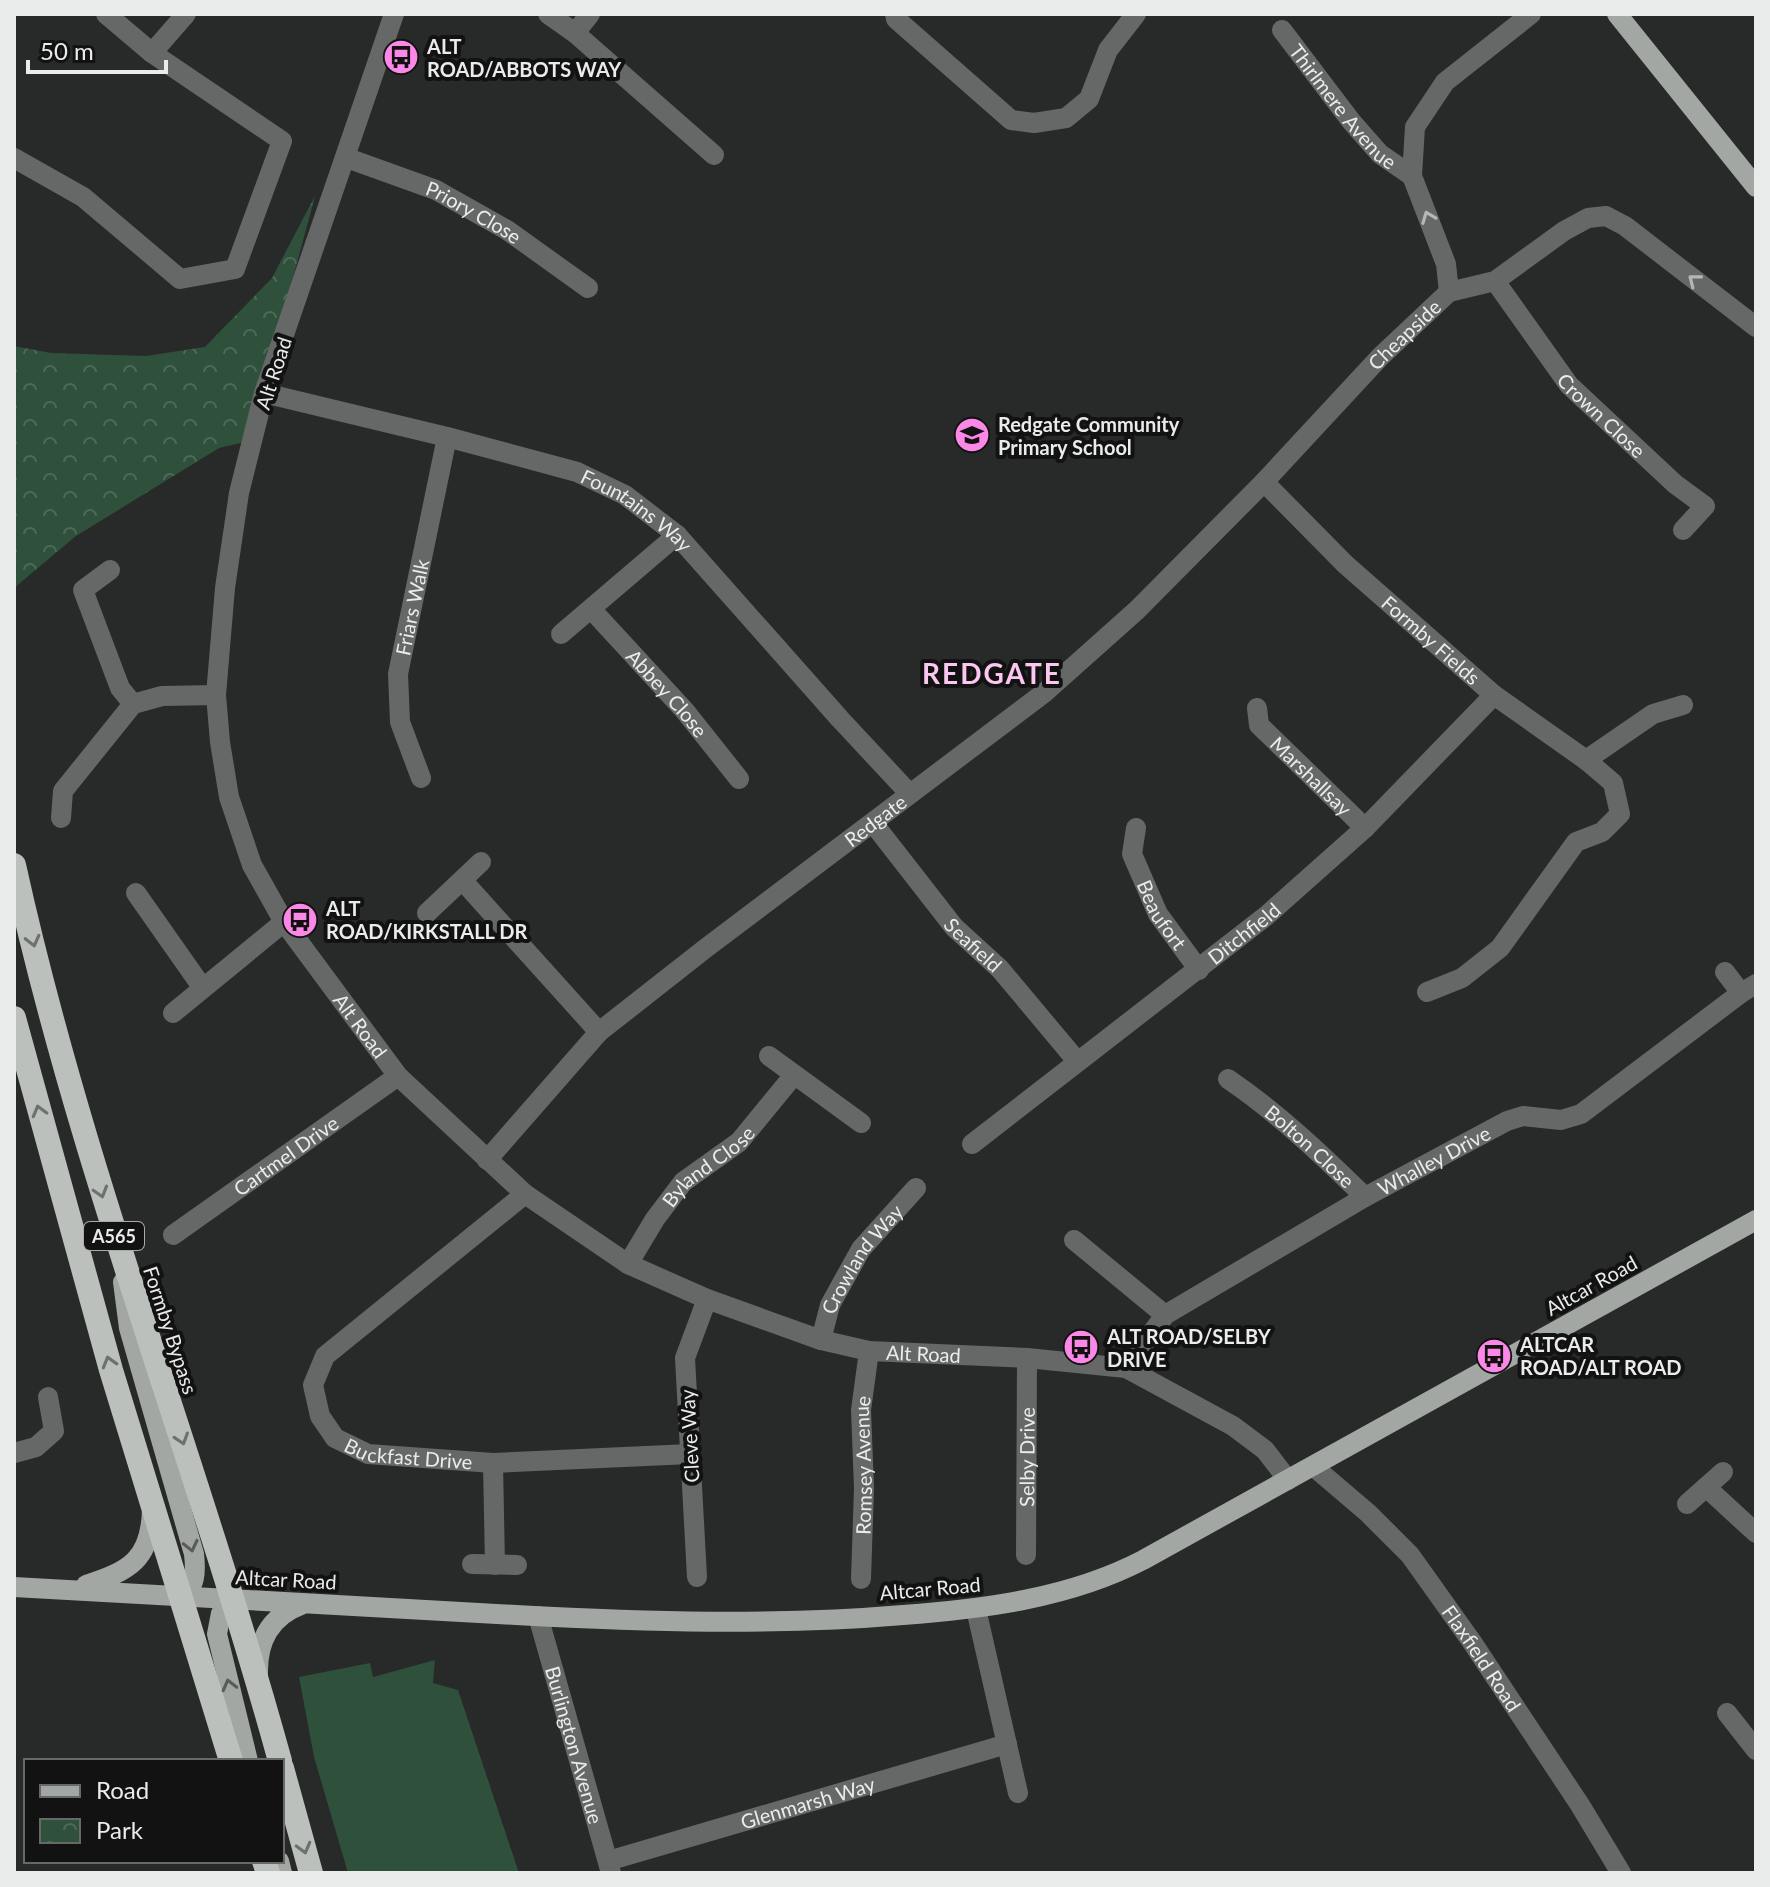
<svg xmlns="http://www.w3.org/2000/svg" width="1770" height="1887" font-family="Lato,sans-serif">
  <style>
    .park { fill: url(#park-crowns) }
    .garden { fill: #2f503a }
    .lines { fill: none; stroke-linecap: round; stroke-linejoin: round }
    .minor { stroke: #666867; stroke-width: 20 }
    .major { stroke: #a3a7a4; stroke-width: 20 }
    .highway { stroke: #bbc0bc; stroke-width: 24 }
    .oneway { stroke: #b5b7b6 }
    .oneway2 { stroke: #6e726f }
    .oneway3 { stroke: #5a5c5a }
    .labels { text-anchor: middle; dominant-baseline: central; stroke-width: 8; stroke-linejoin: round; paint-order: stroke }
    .shield { fill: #111211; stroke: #a8aba9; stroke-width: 2 }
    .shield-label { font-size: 18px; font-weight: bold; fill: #e9ecea }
    .poi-label { font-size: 20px; font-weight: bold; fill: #e9ecea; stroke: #111211; text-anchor: start }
    .street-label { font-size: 20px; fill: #e9ecea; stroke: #111211 }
    .district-label { font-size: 28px; font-weight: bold; letter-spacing: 2px; fill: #fbc6ef; stroke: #111211 }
  </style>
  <defs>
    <pattern id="park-crowns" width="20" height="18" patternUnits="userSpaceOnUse" patternTransform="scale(2)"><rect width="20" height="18" fill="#2f503a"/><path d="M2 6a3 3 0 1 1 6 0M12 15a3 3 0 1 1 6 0" fill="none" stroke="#4d6957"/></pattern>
  </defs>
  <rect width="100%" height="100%" fill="#272a28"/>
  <!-- park -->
  <path class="park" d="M315,196L249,441L219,448L76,536L14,588V346L51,353L146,356L205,347L272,278Z"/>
  <!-- garden -->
  <path class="garden" d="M435,1660L433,1683L458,1690L519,1873H348L314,1757L299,1677L370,1663L373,1677Z"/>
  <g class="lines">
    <!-- minor -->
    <g class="minor">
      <path id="s1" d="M394,14L264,393L239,493L225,588L216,695L220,742L229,797L252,865L284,922L398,1076L525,1194L628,1264L707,1299L821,1340L869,1351L1027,1358L1126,1368L1233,1426L1265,1450L1288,1480"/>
      <path d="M548,14L575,33L714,155"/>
      <path d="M895,14L896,19L1011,120L1034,123L1066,118L1089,99L1108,50L1136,14"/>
      <path id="s2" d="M1282,30L1351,121L1380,154L1412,176"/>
      <path d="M575,33L590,14"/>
      <path d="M152,53L186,14"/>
      <path d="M14,158L83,197L180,279L235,269L282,141L152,53L106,14"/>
      <path id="s3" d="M347,158L436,190L507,230L588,288"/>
      <path id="s4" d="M1495,281L1569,385L1675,484L1705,506L1683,530"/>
      <path d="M1449,292L1495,281L1564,231L1588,218L1606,216L1625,226L1756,327"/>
      <path d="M1449,292L1446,264L1412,176L1415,127L1445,82L1531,14"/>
      <path id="s5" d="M264,393L447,437L577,472L625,495L677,535L840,719L909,793"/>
      <path id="s6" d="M1264,482L1345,564L1494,695L1586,760L1613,783L1620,814L1602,832L1576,842L1500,948L1462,978L1427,992"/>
      <path d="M110,570L83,590L120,688L133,704L162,696L216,695"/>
      <path id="s7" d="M592,610L685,711L739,779"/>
      <path d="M561,634L677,535"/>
      <path id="s8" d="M1257,708L1259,725L1365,828"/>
      <path d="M1586,760L1653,714L1683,705"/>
      <path id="s9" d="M421,778L400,722L398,674L447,437"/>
      <path d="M61,818L63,791L133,704"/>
      <path id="s10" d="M873,823L954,927L1000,969L1077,1061"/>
      <path id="s11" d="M1136,828L1132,854L1158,914L1199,970"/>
      <path d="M463,881L599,1032"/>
      <path d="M136,893L202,987"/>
      <path d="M427,913L481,862"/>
      <path d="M1725,972L1741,993"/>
      <path d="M173,1013L284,922"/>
      <path d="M769,1056L861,1123"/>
      <path id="s12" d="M1228,1079C1278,1113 1322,1155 1365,1197"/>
      <path id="s13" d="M972,1144L1266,916L1365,828L1494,695"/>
      <path id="s14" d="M487,1160L599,1032L706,948L1044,693L1137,610L1264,482L1380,357L1449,292"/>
      <path id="s15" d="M525,1194L325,1356L313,1385L320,1416L335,1438L368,1454L493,1463L690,1454"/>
      <path id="s16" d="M173,1235L398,1076"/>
      <path d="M1074,1240L1165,1315"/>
      <path id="s17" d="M628,1264L655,1219L683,1182L739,1142L794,1075"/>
      <path id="s18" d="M821,1340L830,1305L861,1249L916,1188"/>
      <path id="s19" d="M1126,1368L1165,1315L1365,1197L1507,1121L1523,1116L1561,1120L1581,1114L1741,993L1756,984"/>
      <path d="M14,1453L36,1447L54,1431L48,1397"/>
      <path d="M493,1463L495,1565"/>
      <path id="s20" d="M1314,1467L1368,1513L1410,1555L1472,1642L1580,1805L1621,1873"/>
      <path d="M1706,1487L1756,1533"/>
      <path d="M1687,1504L1723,1472"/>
      <path id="s21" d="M1026,1555L1027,1358"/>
      <path d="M472,1564L517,1565"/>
      <path d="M697,1577L685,1358L707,1299"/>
      <path id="s22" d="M861,1579L864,1488L861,1410L869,1351"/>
      <path d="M976,1609L1018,1793"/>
      <path id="s23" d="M538,1616L611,1873"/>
      <path d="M1727,1713L1756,1750"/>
      <path id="s24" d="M608,1861L1007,1744"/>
    </g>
    <!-- major -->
    <path class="major" d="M1617,14L1756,187
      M123,1282L129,1328L194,1554C196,1571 196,1589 180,1597
      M86,1585C129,1571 151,1560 152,1509
      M14,1587C181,1595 348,1607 516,1615C645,1622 774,1626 903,1615C984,1609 1070,1598 1143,1560L1756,1220
      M235,1600L221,1613L217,1634L248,1761
      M258,1675C257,1641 270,1616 303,1604
      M279,1861L282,1873"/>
    <!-- highway -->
    <path class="highway" d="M14,865C81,1170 197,1460 280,1761
      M14,1018L111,1370L231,1761
      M282,1768L311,1873
      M264,1861L268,1873"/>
  </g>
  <!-- one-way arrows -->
  <defs><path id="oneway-chevron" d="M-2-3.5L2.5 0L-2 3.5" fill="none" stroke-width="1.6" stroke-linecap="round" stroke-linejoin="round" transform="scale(2)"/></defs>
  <g class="oneway">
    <use href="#oneway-chevron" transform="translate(1428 217) rotate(-111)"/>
    <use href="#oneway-chevron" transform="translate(1694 280) rotate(-142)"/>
  </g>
  <g class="oneway2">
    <use href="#oneway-chevron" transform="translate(33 941) rotate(76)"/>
    <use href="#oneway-chevron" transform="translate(39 1111) rotate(-105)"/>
    <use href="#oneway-chevron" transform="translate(101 1192) rotate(73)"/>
    <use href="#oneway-chevron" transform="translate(109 1362) rotate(-106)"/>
    <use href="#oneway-chevron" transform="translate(182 1439) rotate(72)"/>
    <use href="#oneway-chevron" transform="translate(304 1848) rotate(75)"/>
  </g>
  <g class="oneway3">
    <use href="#oneway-chevron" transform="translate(191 1546) rotate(77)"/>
    <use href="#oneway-chevron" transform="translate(229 1685) rotate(-104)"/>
  </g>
  <!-- icons -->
  <defs>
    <symbol id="bus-disc" viewBox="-11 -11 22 22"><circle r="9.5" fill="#fb87e6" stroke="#111211"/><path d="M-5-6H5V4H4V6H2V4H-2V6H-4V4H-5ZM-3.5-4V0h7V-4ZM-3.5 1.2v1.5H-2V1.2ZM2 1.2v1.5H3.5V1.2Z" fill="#111"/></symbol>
    <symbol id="school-disc" viewBox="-11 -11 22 22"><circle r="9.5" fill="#fb87e6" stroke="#111211"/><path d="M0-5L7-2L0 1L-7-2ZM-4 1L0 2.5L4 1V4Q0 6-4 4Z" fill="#111"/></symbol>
  </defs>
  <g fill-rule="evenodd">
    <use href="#bus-disc" x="381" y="37" width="40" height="40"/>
    <use href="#school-disc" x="952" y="415" width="40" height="40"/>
    <use href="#bus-disc" x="280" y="900" width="40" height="40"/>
    <use href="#bus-disc" x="1061" y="1327" width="40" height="40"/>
    <use href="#bus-disc" x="1474" y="1336" width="40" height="40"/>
  </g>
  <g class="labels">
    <!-- shield labels -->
    <rect class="shield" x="84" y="1222" width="60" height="28" rx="6"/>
    <g class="shield-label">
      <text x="114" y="1236">A565</text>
    </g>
    <!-- poi labels -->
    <g class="poi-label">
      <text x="427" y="46">ALT<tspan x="427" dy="23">ROAD/ABBOTS WAY</tspan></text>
      <text x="998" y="424">Redgate Community<tspan x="998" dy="23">Primary School</tspan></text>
      <text x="326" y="908">ALT<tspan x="326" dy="23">ROAD/KIRKSTALL DR</tspan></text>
      <text x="1107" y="1336">ALT ROAD/SELBY<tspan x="1107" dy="23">DRIVE</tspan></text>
      <text x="1520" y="1344">ALTCAR<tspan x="1520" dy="23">ROAD/ALT ROAD</tspan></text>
    </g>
    <!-- street labels -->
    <g class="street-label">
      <text stroke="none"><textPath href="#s2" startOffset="98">Thirlmere Avenue</textPath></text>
      <text stroke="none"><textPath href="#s3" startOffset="138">Priory Close</textPath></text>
      <text stroke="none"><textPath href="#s14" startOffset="1238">Cheapside</textPath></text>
      <text transform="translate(273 373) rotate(-72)">Alt Road</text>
      <text stroke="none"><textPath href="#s4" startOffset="172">Crown Close</textPath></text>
      <text stroke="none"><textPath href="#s5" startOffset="394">Fountains Way</textPath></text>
      <text stroke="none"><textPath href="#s9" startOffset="176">Friars Walk</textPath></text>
      <text stroke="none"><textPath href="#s6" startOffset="230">Formby Fields</textPath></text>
      <text stroke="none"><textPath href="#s7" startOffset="112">Abbey Close</textPath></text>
      <text stroke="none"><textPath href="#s8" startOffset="90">Marshallsay</textPath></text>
      <text stroke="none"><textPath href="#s14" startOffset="518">Redgate</textPath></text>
      <text stroke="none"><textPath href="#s11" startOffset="94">Beaufort</textPath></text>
      <text stroke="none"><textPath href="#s13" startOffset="344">Ditchfield</textPath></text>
      <text stroke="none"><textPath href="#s10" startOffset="158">Seafield</textPath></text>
      <text stroke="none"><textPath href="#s1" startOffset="1076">Alt Road</textPath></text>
      <text stroke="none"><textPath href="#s12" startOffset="106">Bolton Close</textPath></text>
      <text stroke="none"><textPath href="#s16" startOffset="138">Cartmel Drive</textPath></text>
      <text stroke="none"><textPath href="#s19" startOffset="376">Whalley Drive</textPath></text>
      <text stroke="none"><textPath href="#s17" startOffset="128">Byland Close</textPath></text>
      <text stroke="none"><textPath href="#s18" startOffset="92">Crowland Way</textPath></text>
      <text transform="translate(1591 1285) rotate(-29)">Altcar Road</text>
      <text transform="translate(171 1330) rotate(72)">Formby Bypass</text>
      <text stroke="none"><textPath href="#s1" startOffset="1748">Alt Road</textPath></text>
      <text transform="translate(689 1436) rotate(-93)">Cleve Way</text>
      <text stroke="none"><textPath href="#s15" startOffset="424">Buckfast Drive</textPath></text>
      <text stroke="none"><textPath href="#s21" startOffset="98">Selby Drive</textPath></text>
      <text stroke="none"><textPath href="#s22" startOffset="114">Romsey Avenue</textPath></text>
      <text transform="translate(286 1579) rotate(3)">Altcar Road</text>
      <text transform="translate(930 1588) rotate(-5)">Altcar Road</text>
      <text stroke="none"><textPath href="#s20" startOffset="256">Flaxfield Road</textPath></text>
      <text stroke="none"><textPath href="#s23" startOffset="134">Burlington Avenue</textPath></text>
      <text stroke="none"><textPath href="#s24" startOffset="208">Glenmarsh Way</textPath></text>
    </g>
    <!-- district labels -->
    <g class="district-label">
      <text x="992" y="673">REDGATE</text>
    </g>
  </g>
  <!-- border -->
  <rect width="1770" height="1887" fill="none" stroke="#e9ecea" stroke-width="32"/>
  <!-- legend -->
  <rect x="24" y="1759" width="260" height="104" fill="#111211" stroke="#676968" stroke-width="2"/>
  <rect x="40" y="1785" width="40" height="12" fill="#a3a7a4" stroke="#676968" stroke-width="2"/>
  <text x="96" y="1799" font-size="24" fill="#e9ecea">Road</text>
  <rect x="40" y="1819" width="40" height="24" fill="url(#park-crowns)" stroke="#676968" stroke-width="2"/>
  <text x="96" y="1839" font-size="24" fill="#e9ecea">Park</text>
  <!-- scale -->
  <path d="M28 60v12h138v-12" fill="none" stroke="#e9ecea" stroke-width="4"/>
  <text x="40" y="60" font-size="24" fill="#e9ecea" stroke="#111211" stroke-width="6" paint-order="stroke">50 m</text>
</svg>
